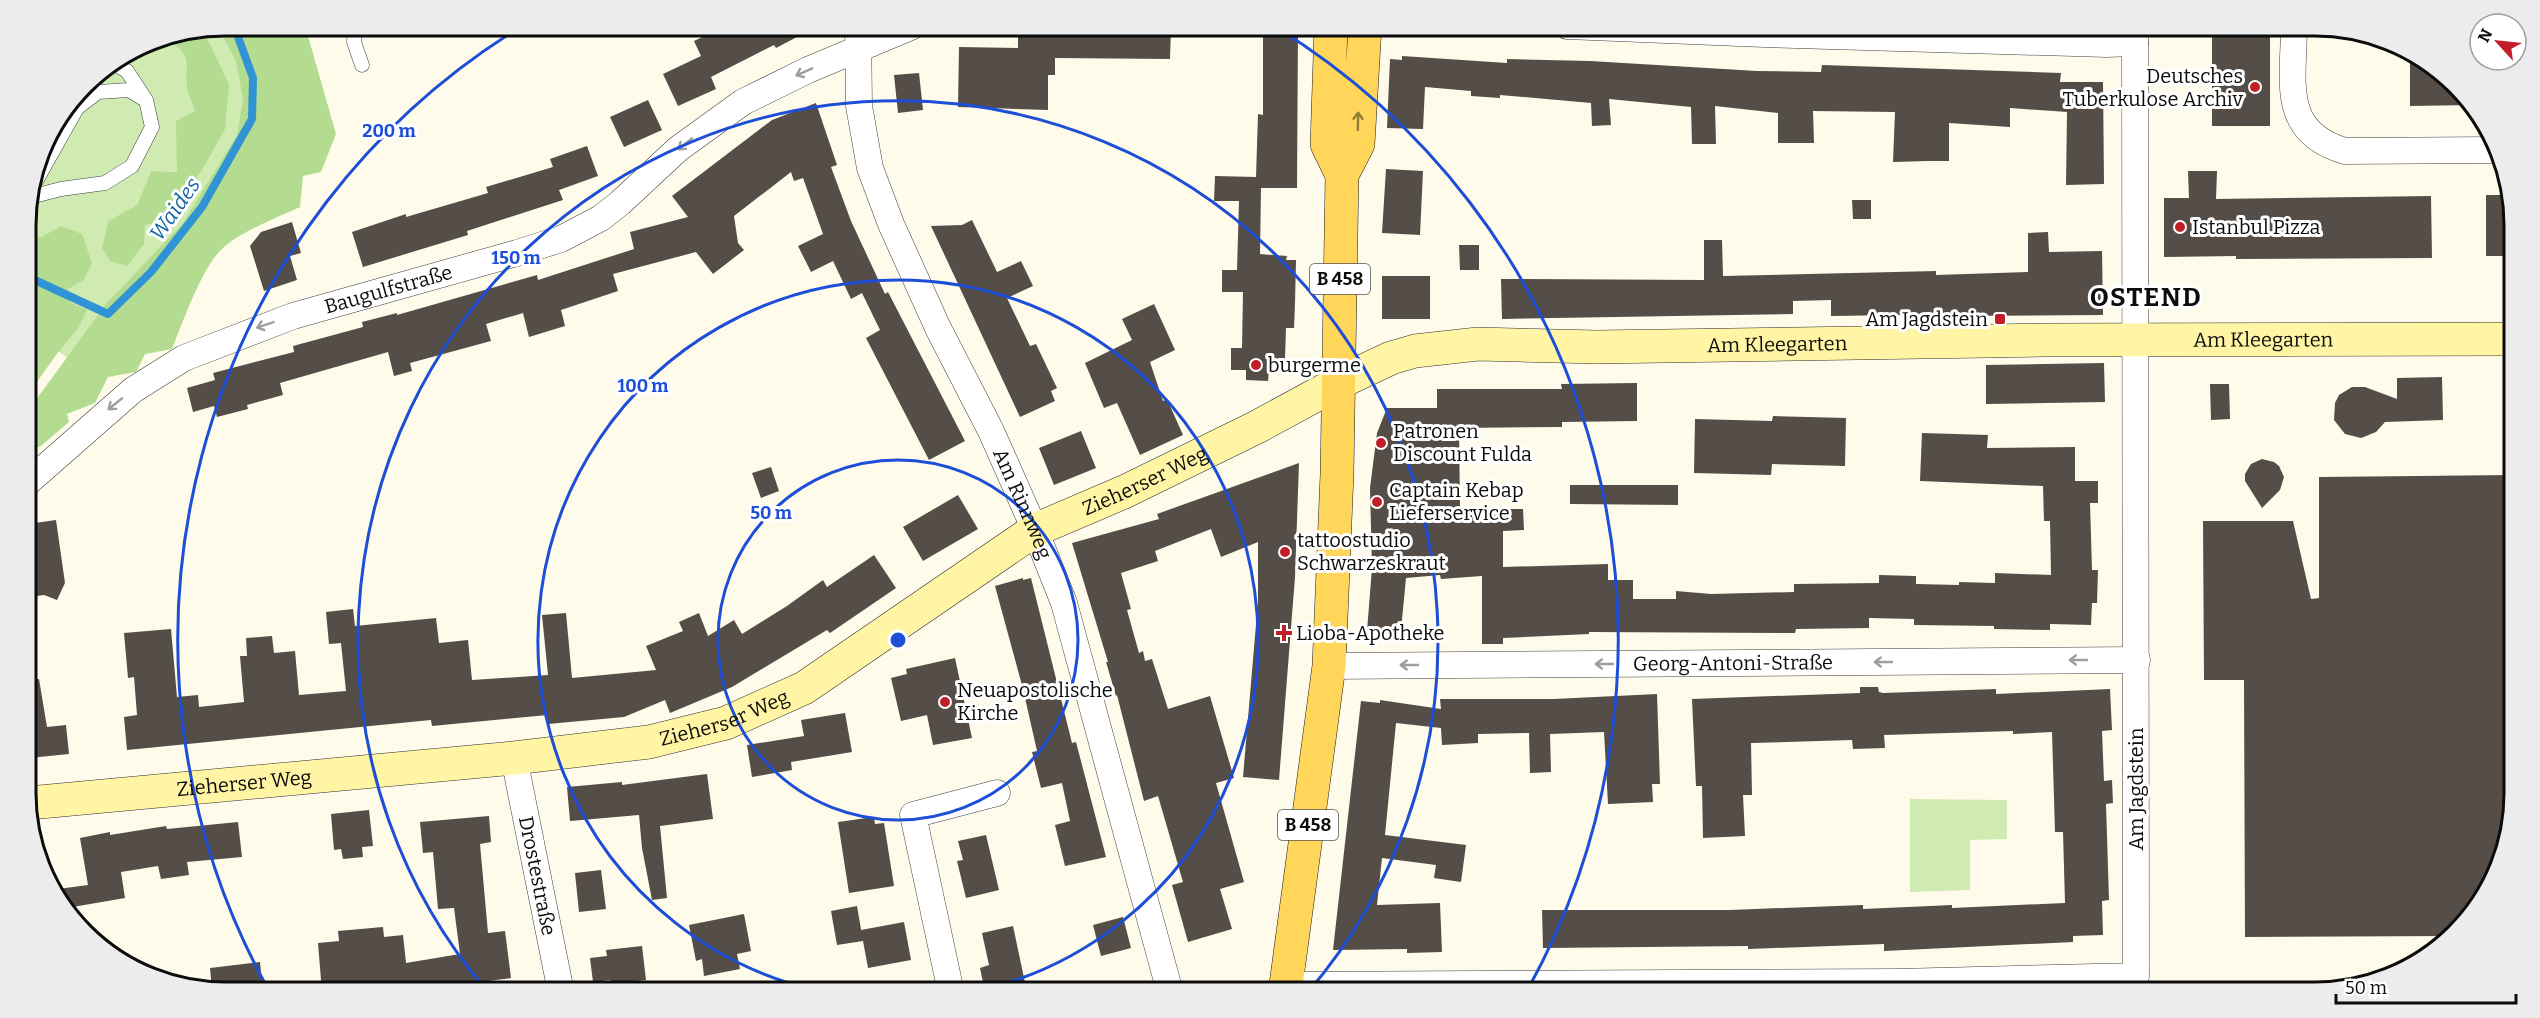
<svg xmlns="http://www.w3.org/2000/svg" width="2540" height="1018" font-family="Bitter,serif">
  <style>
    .green { fill: #d0ebb2 }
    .forest { fill: #b3dc91 }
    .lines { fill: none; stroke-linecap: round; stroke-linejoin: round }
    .stream { stroke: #3093d3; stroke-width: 8 }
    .building { fill: #554d47 }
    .lane-casing { stroke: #3f3f3f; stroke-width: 15 }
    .street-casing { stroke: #3f3f3f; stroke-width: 27 }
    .secondary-casing { stroke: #2e2e2e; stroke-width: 34 }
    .primary-casing { stroke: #1d1d1d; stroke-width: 34 }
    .lane { stroke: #fff; stroke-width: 14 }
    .street { stroke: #fff; stroke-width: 26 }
    .secondary { stroke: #fff5a5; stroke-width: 33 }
    .primary { stroke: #ffd65a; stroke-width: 33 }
    .oneway { stroke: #9e9e9e }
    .oneway2 { stroke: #927b37 }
    .ring { fill: none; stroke: #1d4ed8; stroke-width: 3 }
    .poi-dot { fill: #c11e27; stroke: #fff; stroke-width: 2 }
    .labels { text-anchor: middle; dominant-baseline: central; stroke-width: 6; stroke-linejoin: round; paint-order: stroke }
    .shield { fill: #fff; stroke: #555; stroke-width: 1.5 }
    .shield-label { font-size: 18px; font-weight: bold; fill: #0c0c0c }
    .poi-label { font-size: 20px; fill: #0c0c0c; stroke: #fff; text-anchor: start }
    .street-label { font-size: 20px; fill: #0c0c0c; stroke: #fff }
    .water-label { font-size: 21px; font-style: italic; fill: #1063a2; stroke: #fff }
    .district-label { font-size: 26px; font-weight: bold; letter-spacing: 1.5px; fill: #0c0c0c; stroke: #fff }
    .rim { fill: none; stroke: #0c0c0c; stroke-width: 3 }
    .centre { fill: #1d4ed8; stroke: #fff; stroke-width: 3 }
    .ring-label { font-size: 18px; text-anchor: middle; font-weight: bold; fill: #1d4ed8; stroke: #fff; stroke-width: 6; stroke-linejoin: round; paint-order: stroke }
  </style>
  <rect width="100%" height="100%" fill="#fffbea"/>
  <!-- green -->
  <path class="green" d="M225,26L286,118L69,359L27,329L26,244L75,259L61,226L41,237L26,236V212L46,137L93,75L149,41L163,38C198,57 182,63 189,93C190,99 193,105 195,111L178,152L177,172L151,171L137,205L108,221L103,243L189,170L212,94L196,31Z
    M1910,799L2007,800V839L1970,840V890L1910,892Z"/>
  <!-- forest -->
  <path class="forest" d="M225,26H309L308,36L336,134L321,172L303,176L300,207C278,217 238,233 222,249C203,265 182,324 172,349L145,354L136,372L108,377L95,403L67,414L69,422L41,446L27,452V412L106,304L183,223L237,135L243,99L236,61L218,27Z
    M203,30L229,84L225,129L205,165L169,220L145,225L144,244L127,266L110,261L102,248L108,221L137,205L151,171L177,172L176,121L195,111C193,105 190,99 188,93C182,63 198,57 163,38Z
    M61,226L82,234L92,263L84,280L68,289L70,302L87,310L79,327L56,355L27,396L26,236L41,237Z"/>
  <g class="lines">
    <!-- stream -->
    <path class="stream" d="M26,276L108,314L151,272L202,207L252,119L253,78L234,26"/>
  </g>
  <!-- building -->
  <path class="building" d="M712,26H818L776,48L774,45L711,77L716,89L678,106L663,74L701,56L694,41L715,31Z
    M1089,26H1171L1170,59L1055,58V75H1048V110L958,107L959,47L1018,48V30H1089Z
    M1263,26L1298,27L1297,188H1261L1260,254L1287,256L1286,260H1296L1295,303L1294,328H1286L1285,359H1282L1279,371L1269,370L1268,381L1246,380V370H1231V348H1242L1243,292H1222V270H1237L1239,201H1214L1215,176L1256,177L1258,114L1263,115Z
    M2212,26H2270V126H2212Z
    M2410,51L2426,59L2474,105L2410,106Z
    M1402,56L1507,63V59L1590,61L1757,71L1821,72L1822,65L2061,73L2060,82H2103L2104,184L2066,185L2067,112L2010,108V127L1949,123V161H1928L1893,162L1895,112L1813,111L1814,143H1778V113L1715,106L1716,144H1692L1691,107L1609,99L1611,125L1592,126L1591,103L1500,95V98L1471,96V91L1425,87L1423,129L1387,128L1390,59L1402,60Z
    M919,73L923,110L898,113L894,75Z
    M648,100L662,130L624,147L610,117Z
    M816,103L837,165L831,167L851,221L885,294L888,292L965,441L929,460L866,338L880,330L862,293L851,299L833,261L811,272L798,246L823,234L803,178L794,181L791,172L734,216L738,243L744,250L713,274L696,252L613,274L618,291L561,310L565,326L529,337L523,313L486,324L491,341L410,363L412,371L394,376L388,352L280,383L283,395L247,405L248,409L217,417L214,406L193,412L187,388L215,380L213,373L294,352L293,346L363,327L362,322L397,313V315L537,275L538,280L634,249L630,232L688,217L672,196L772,120Z
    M587,146L598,176L559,190L563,200L467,231L468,235L363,267L352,232L406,214V217L488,193L486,187L553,167L550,159Z
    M1386,169L1423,171L1420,235L1382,233Z
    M2188,171H2217L2216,199L2431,196L2432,258L2236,259V256L2164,257V198H2189Z
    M2486,195H2511L2513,256H2486Z
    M1852,200H1871V219H1853Z
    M972,220L997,272L1021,261L1033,286L1007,298L1030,346L1036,344L1057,388L1051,391L1055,401L1020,417L931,226L962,225Z
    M292,222L301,253L290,256L297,280L264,291L250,246L261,232Z
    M2048,232L2049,252L2102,251L2103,315L1960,316V314L1831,316V300L1793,301V314L1502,319L1501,279L1704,280V240H1722L1723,276L1936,271V275L2028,272V233Z
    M1459,245H1479V270H1460Z
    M1382,276H1430V319H1382Z
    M1154,304L1175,350L1150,362L1163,401L1167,399L1183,435L1140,455L1117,403L1104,408L1085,363L1132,340L1122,319Z
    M2104,363L2105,402L1986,404V365Z
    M2442,377L2443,420L2385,422L2376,432L2361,438L2345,434L2334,420L2335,403L2339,395L2352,387H2365L2397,399V378Z
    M1637,383V421L1562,422V427L1459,428L1460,509H1523L1524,530L1503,531V567L1608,564V580H1633V599H1676V591L1711,594L1794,592V584L1879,583V575L1916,576V584L1959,585V582L1995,583V573L2051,575L2050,521H2044L2043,486L1920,481L1922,433L1988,435L1987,448L2075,447V481H2098V503H2090L2092,570H2098L2097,603H2092L2091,625L2050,624V630L1994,629V626L1914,625V619L1869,618V628L1796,629L1795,633L1589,632V634L1503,638V644H1482V576L1441,579L1440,575L1406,578L1401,630H1392V632L1367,631L1372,568L1370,488L1377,433L1387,408H1437V389H1562L1561,384Z
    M2210,384H2229L2230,419L2211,420Z
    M1773,416L1846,418L1845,466L1772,464L1771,475L1694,473L1695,419L1772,421Z
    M1081,431L1096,468L1054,485L1039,448Z
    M2262,459L2274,462L2279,466L2284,477L2280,490L2262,508L2245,481V474L2251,464Z
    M1299,463L1295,577L1279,780L1243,777L1258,601V542L1221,557L1211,529L1155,551L1158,561L1121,573L1131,609L1127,610L1139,653L1143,651L1145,661L1152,659L1168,709L1210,696L1234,778L1216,783L1244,882L1220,889L1232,929L1188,942L1172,885L1183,882L1158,796L1144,801L1117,695L1116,696L1106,662H1108L1072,543L1159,519L1157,514Z
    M771,467L779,491L761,498L752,473Z
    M2514,475V793L2504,857L2473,914L2451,936L2245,937L2244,680H2204L2203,521H2293L2311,599L2319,598V477Z
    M1570,485H1678V505L1570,504Z
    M958,495L978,529L923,561L903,527Z
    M56,520L65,583L57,600L44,595L30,597L28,588V524Z
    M874,555L896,588L830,633L827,630L732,687L670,713L665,700L624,717L548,724L547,715L432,726L431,720L127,750L124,717L137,715L134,677L128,678L124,633L171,629L177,697L198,695L199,707L244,702L240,656H247L246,638L272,636L274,653L295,651L299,695L346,691L341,643L329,644L326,612L353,609L355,626L436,618L439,643L468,640L472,680L548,675L542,615L566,613L572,678L656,670L646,646L683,631L679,622L699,613L708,636L734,620L742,634L787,606L823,580L827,587Z
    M1023,578V580L1031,578L1072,743L1076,742L1106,857L1065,866L1055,825L1070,821L1062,783L1041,788L1032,752L1037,751L1023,689L995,586Z
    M955,658L972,738L933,745L927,715L901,721L891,678L907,674L906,669Z
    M39,679L47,727L66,725L69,754L29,758L28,680Z
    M1860,687H1878L1879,692L1883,693L1996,689V694L2110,689L2112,730L2102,731L2104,781L2112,780L2113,803L2106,804L2109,900L2102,901L2103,935L2073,936V942L1884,951V944L1748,949V946L1543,948L1542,910H1730L1863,905V909L1952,905V908L2065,903L2063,832H2055L2052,732L2013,734V731L1884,735L1885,748L1853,749L1852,740L1751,743L1752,795H1743L1745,836L1703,838L1702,786H1696L1692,699L1860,693Z
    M1657,694L1660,784H1652L1653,802L1608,804L1604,732L1550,734L1551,772L1530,773L1529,733L1478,734V743L1442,745L1441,728L1396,723L1385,835L1466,845L1461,882L1434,878L1436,865L1382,858L1377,905L1440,903L1442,952L1407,953V949L1333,950L1361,701L1380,703V700L1441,709L1440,699H1554Z
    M845,713L852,752L791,762L792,770L752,777L747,745L804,736L801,720Z
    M707,774L713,819L660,826L667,898L652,900L642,848L639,815L570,821L567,787L622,782V785Z
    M369,810L373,846L362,847L363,857L343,859L341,849L334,850L331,814Z
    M489,816L491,842L480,844L488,933L505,931L511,978L464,984L463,982L408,991V992H322L318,943L339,941L338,931L383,927L384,937L403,935L406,963L460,954L454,908L438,909L433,852L423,853L420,822Z
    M874,817L875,824L884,823L894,886L849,893L838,822Z
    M238,822L242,857L187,862L189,875L161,879L158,866L121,872L125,898L67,908L58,889L88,885L80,838L110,832V835L166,826L167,829Z
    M986,835L999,890L966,898L957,861L963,860L958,841Z
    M601,870L606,909L579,912L575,873Z
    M857,906L863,941L837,945L831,911Z
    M744,914L751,951L737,954L740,969L704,976L702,959L696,961L689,925Z
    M1123,917L1131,948L1101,956L1093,925Z
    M904,922L911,960L868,968L861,930Z
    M1013,926L1027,992H985L980,968L989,965L982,933Z
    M642,946L646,980L610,984V980L593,982L590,958L607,956L606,950Z
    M260,962L263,992L212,990L210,968Z"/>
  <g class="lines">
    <defs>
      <path id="lane" d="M355,26L354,42L362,65
        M32,188L77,108L98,92L129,90L144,99
        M30,197L61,189L105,183L132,166L152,127L146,100L127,71L113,63"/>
      <g id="street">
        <path id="s1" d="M858,26L859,106L870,168L891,224L938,328L991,431L1035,530L1064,603L1170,992"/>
        <path d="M1567,26L1764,34L2106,44L2135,43"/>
        <path d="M2294,26C2294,80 2279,132 2345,151L2492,150"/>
        <path id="s2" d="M27,483L133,390L184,358L293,316L517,253L561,239L601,218L620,203L678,149L743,102L808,70L913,26"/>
        <path id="s3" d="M1329,666L2137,660"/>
        <path id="s4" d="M514,758L561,992"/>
        <path d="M1286,985L1898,982L2136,976L2135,26"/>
        <path d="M951,992L913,815L997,793"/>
      </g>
      <g id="secondary">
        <path id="s5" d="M29,803L514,758L649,742L726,723L804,688L1035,530L1124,492L1257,427L1338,383L1391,358L1415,351L1478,344L1597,347L2044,340L2513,339"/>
      </g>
      <path id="primary" d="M1342,175L1358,144L1365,26
        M1285,992L1329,666L1337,474L1342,175L1327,144L1331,26"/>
    </defs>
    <!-- lane casing -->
    <use href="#lane" class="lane-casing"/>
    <!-- street casing -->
    <use href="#street" class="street-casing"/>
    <!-- secondary casing -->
    <use href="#secondary" class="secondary-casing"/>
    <!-- primary casing -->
    <use href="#primary" class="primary-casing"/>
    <!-- lane -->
    <use href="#lane" class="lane"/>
    <!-- street -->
    <use href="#street" class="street"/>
    <!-- secondary -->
    <use href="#secondary" class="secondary"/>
    <!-- primary -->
    <use href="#primary" class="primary"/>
  </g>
  <!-- one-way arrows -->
  <defs><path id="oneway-shaft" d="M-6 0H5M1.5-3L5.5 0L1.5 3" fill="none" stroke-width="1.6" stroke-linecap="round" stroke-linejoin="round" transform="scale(1.5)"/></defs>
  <g class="oneway">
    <use href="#oneway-shaft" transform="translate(804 72) rotate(156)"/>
    <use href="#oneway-shaft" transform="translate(685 144) rotate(141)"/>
    <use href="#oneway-shaft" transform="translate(265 325) rotate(161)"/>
    <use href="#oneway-shaft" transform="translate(115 404) rotate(141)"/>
    <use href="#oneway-shaft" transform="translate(2078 660) rotate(180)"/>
    <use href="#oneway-shaft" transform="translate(1883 662) rotate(180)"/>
    <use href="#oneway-shaft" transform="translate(1604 664) rotate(180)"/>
    <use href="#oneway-shaft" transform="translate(1409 665) rotate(180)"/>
  </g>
  <use class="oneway2" href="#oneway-shaft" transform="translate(1358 121) rotate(-89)"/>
  <!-- distance rings -->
  <g class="ring">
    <circle cx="898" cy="640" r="180"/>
    <path d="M823 992A360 360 0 1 1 973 992"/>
    <path d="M487 991A540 540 0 1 1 1309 991"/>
    <path d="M268 989A720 720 0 0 1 522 26M1274 26A720 720 0 0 1 1528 989"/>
  </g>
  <!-- markers -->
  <g class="poi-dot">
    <circle cx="2255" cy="87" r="6"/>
    <circle cx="2180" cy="227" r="6"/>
    <rect x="1994" y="313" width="12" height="12" rx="3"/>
    <circle cx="1256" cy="365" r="6"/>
    <circle cx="1381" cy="443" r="6"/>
    <circle cx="1377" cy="502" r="6"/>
    <circle cx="1285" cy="552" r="6"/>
    <path d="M1281 624h6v6h6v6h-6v6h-6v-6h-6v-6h6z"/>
    <circle cx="945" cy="702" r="6"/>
  </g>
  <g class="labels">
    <!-- shield labels -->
    <g class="shield">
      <rect x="1310" y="264" width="60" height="30" rx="4.5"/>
      <rect x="1278" y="810" width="60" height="30" rx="4.5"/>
    </g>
    <g class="shield-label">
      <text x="1340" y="279">B 458</text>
      <text x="1308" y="825">B 458</text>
    </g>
    <!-- poi labels -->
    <g class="poi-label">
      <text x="2243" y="76" text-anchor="end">Deutsches<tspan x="2243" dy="23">Tuberkulose Archiv</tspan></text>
      <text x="2192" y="227">Istanbul Pizza</text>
      <text x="1988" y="319" text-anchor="end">Am Jagdstein</text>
      <text x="1268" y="365">burgerme</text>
      <text x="1393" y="431">Patronen<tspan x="1393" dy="23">Discount Fulda</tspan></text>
      <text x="1389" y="490">Captain Kebap<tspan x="1389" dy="23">Lieferservice</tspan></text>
      <text x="1297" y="540">tattoostudio<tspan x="1297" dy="23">Schwarzeskraut</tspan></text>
      <text x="1296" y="633">Lioba-Apotheke</text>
      <text x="957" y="690">Neuapostolische<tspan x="957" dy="23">Kirche</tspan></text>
    </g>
    <!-- street labels -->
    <g class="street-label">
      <text stroke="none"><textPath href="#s2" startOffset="417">Baugulfstraße</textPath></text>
      <text stroke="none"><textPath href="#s5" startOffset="2337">Am Kleegarten</textPath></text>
      <text stroke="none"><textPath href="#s5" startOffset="1851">Am Kleegarten</textPath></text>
      <text stroke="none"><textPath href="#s5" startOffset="1188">Zieherser Weg</textPath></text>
      <text stroke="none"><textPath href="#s1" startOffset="512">Am Rinnweg</textPath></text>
      <text stroke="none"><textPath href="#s3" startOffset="404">Georg-Antoni-Straße</textPath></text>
      <text stroke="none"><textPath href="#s5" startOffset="702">Zieherser Weg</textPath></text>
      <text stroke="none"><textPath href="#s5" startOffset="216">Zieherser Weg</textPath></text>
      <text transform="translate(2136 789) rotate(-90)">Am Jagdstein</text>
      <text stroke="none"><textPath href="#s4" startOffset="120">Drostestraße</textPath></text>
    </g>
    <!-- water labels -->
    <g class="water-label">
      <text transform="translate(175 209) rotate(-55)">Waides</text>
    </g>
    <!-- district labels -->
    <g class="district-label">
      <text x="2146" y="297">OSTEND</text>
    </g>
  </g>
  <!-- crop -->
  <path d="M0 0H2540V1018H0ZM225 36H2315A189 189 0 0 1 2504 225V793A189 189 0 0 1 2315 982H225A189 189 0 0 1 36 793V225A189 189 0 0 1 225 36Z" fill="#ececec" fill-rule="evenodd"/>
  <path class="rim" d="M225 36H2315A189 189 0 0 1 2504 225V793A189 189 0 0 1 2315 982H225A189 189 0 0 1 36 793V225A189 189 0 0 1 225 36Z"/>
  <circle cx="898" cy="640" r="9" class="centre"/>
  <g class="ring-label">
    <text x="389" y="137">200 m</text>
    <text x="516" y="264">150 m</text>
    <text x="643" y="392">100 m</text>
    <text x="771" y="519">50 m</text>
  </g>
  <!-- north arrow -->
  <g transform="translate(2498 42) rotate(297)"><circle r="28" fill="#ffffff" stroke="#9e9e9e" stroke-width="1.5"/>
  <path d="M0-4.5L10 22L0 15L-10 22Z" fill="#c11e27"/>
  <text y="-9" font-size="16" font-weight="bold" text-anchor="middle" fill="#0c0c0c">N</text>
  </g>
  <!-- scale -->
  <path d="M2336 994v9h180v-9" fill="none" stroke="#0c0c0c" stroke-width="3"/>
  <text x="2345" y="994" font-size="18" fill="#0c0c0c" stroke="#ffffff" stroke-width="4.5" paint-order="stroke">50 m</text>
</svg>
